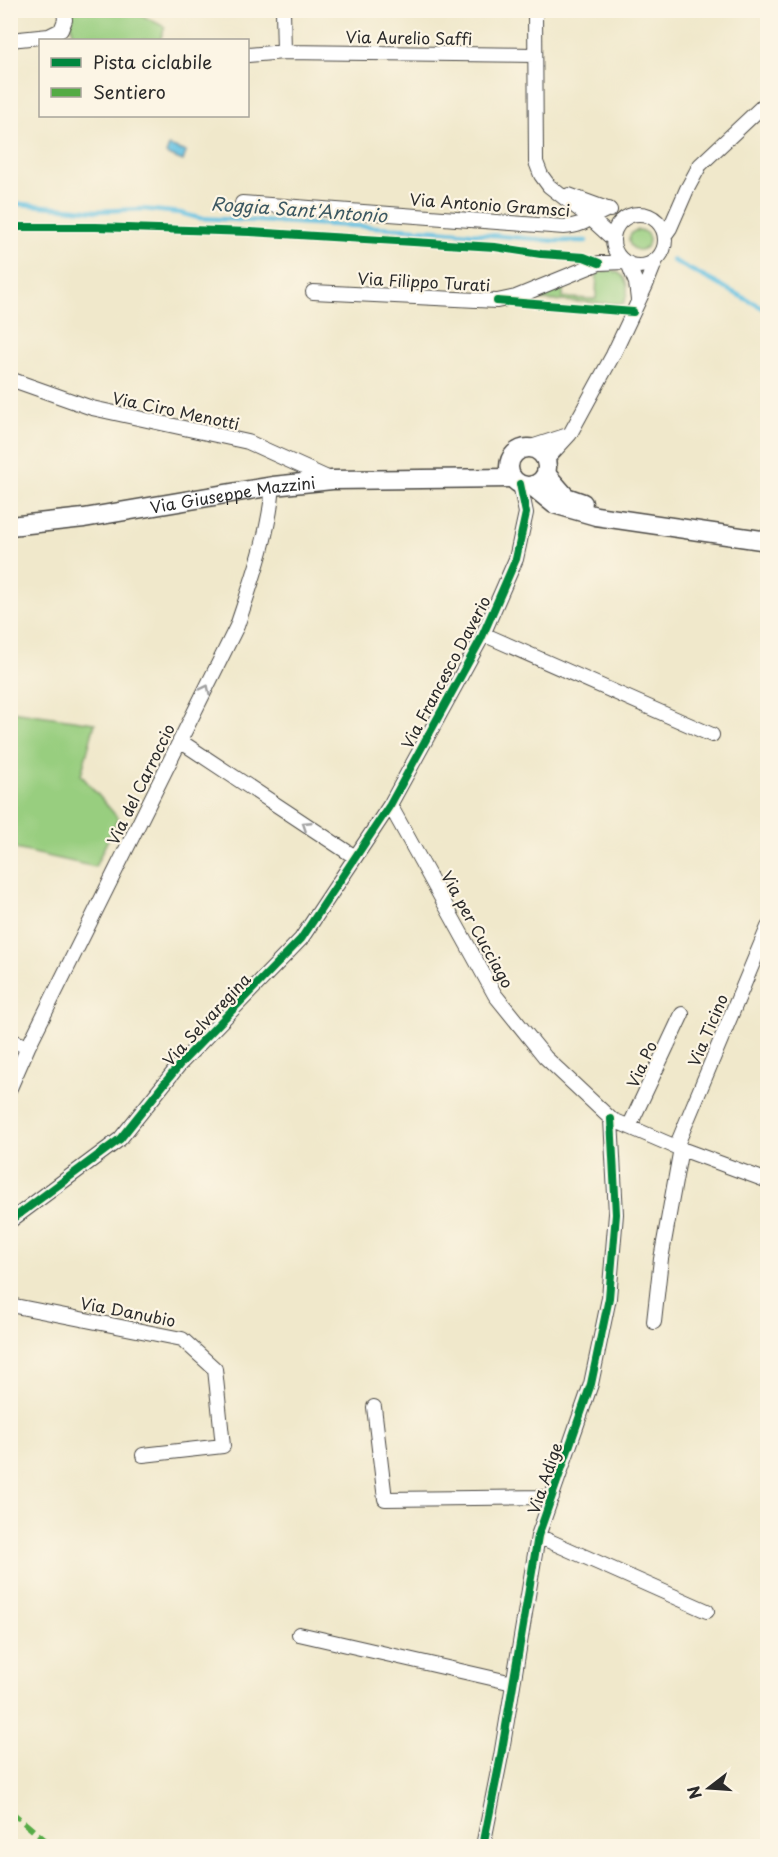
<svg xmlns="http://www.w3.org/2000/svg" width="778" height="1857" font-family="'Playpen Sans',sans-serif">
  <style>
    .green { fill: #98ce7f; stroke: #627c55; stroke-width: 1.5 }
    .water { fill: #64c1e2; stroke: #487686; stroke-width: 1.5 }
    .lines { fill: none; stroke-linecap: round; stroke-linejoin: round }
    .stream { stroke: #64c1e2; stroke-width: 4.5 }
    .street-casing { stroke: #494743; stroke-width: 16 }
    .secondary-casing { stroke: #494743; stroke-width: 21 }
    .street { stroke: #fff; stroke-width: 14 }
    .secondary { stroke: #fff; stroke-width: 18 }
    .quiet { stroke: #54ab44; stroke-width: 6; stroke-dasharray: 12 6; stroke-linecap: butt }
    .cycleway-casing { stroke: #fcf5e5; stroke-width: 11 }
    .cycleway { stroke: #00873e; stroke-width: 8 }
    .oneway { stroke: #a0a0a0 }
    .labels { text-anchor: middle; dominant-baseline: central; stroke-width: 4.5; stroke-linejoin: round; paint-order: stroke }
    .street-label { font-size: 16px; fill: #2b2b2b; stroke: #fcf5e5 }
    .water-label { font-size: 18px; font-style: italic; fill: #3c5862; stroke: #fcf5e5 }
  </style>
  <rect width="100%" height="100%" fill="#fcf5e5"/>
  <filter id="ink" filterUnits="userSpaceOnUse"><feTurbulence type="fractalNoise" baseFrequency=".0167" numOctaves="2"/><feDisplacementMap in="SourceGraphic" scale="12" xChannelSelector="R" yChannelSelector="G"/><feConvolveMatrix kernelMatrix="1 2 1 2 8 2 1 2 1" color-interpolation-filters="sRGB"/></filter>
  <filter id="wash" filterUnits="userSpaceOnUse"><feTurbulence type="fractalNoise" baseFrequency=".008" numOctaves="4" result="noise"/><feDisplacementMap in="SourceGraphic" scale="24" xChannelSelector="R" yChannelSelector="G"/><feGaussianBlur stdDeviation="1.35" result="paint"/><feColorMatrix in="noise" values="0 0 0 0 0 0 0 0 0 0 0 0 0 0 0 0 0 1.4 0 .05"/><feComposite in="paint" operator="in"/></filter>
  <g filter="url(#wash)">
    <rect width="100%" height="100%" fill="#f0e8cb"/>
    <!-- green -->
    <path class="green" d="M69,11H133L165,27L160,40H74Z
      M629 240a10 10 0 1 1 20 0a10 10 0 1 1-20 0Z
      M612,270C628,275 631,290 623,304L539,300L540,292L563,285V298L596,299L597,273Z
      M11,711L95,723L81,775L118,818L95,867L11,848Z"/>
    <!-- water -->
    <path class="water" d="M169,146L186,152L183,161L166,154Z"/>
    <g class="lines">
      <!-- stream -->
      <path class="stream" d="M10,203L97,211L143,209L180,213L199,218L435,230L556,241H586
        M672,260L763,308H768"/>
    </g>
  </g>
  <g filter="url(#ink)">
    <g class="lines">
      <defs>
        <path id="street" d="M283,10L284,52
          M535,10L536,162L541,175L549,186L590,218L613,239
          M10,40L49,36L61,30L65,20L64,10
          M248,55L284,52L534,55
          M569,195L610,210
          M242,203L564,227C586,226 590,216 609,209
          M613 240a26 26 0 1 1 52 0a26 26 0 1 1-52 0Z
          M665,235L670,228L687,189L700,165L768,101
          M628,263L636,283L638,300
          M313,292L497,301L516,297L599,263L624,262
          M10,379L92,408L248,442L332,480
          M528,448L568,435
          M546,460L570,434L613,355L646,285L656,260
          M483,634L712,735
          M180,741L355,857
          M390,805L495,995L545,1057L611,1119L676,1147L768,1181
          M10,1040L28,1047
          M10,1088L28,1047L237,626C252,581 269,535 273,486
          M629,1127L682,1014
          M676,1147L768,927
          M10,1221L120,1139L180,1064L301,939L390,805L481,639L516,559L526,513L520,484
          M10,1305L182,1339L215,1369L223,1446L143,1455
          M654,1322L661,1259L681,1148
          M374,1407L385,1499L552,1497
          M538,1536L707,1611
          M299,1634L513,1683
          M483,1846L501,1756L538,1536L591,1384L609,1298L616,1214L611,1119"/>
        <g id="secondary">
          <circle cx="528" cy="467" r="19"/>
          <path d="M546,474L566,497L583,503"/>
          <path d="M532,486L554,504L596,516L768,541"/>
          <path id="s1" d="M10,526L84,518L273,486L332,480L512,478"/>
        </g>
      </defs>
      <!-- street casing -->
      <use href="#street" class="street-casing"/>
      <!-- secondary casing -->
      <use href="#secondary" class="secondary-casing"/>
      <!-- street -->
      <use href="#street" class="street"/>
      <!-- secondary -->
      <use href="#secondary" class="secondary"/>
      <!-- quiet -->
      <path class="quiet" d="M10,1811L52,1846"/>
      <defs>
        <path id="cycleway" d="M10,227H96L250,232L495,247L541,254L584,257L599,263
          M497,301L633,312
          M10,1221L120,1139L180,1064L301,939L390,805L481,639L516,559L526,513L520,484
          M483,1846L501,1756L538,1536L591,1384L609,1298L616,1214L611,1119"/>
      </defs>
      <!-- cycleway casing -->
      <use href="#cycleway" class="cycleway-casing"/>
      <!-- cycleway -->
      <use href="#cycleway" class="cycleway"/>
    </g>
    <!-- one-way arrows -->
    <defs><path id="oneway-chevron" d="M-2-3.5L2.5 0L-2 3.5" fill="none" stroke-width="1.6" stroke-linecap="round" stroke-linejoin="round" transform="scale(1.5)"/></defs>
    <g class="oneway">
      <use href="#oneway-chevron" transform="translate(206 689) rotate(-64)"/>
      <use href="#oneway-chevron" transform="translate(306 825) rotate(-147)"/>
    </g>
  </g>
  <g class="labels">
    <!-- street labels -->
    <g class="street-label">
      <text transform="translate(409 37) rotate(1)">Via Aurelio Saffi</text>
      <text transform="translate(490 204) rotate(4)">Via Antonio Gramsci</text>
      <text transform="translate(424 281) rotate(3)">Via Filippo Turati</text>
      <text transform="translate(176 410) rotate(12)">Via Ciro Menotti</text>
      <text stroke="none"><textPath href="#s1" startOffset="225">Via Giuseppe Mazzini</textPath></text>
      <text transform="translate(445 672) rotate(-62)">Via Francesco Daverio</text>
      <text transform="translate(140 784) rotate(-64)">Via del Carroccio</text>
      <text transform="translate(478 929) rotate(61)">Via per Cucciago</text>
      <text transform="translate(206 1019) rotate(-47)">Via Selvaregina</text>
      <text transform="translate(707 1030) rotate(-67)">Via Ticino</text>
      <text transform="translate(641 1064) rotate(-65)">Via Po</text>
      <text transform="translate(128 1311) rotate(11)">Via Danubio</text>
      <text transform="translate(544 1478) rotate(-71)">Via Adige</text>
    </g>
    <!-- water labels -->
    <g class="water-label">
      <text transform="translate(299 209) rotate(4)">Roggia Sant'Antonio</text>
    </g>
  </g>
  <!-- margin -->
  <rect width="778" height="1857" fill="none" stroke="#fcf5e5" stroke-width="36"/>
  <!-- legend -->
  <rect x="39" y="39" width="210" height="78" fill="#fcf5e5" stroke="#a8a49b" stroke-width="1.5"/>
  <rect x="51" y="58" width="30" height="9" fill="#00873e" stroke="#a8a49b" stroke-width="1.5"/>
  <text x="93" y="69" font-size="18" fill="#2b2b2b">Pista ciclabile</text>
  <rect x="51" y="88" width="30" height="9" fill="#54ab44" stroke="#a8a49b" stroke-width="1.5"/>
  <text x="93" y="99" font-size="18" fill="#2b2b2b">Sentiero</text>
  <!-- north arrow -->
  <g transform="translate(709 1788) rotate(253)" stroke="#fcf5e5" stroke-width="4.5" paint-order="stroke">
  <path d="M0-4.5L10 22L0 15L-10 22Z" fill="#2b2b2b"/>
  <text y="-9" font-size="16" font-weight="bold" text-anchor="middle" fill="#2b2b2b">N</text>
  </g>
</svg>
